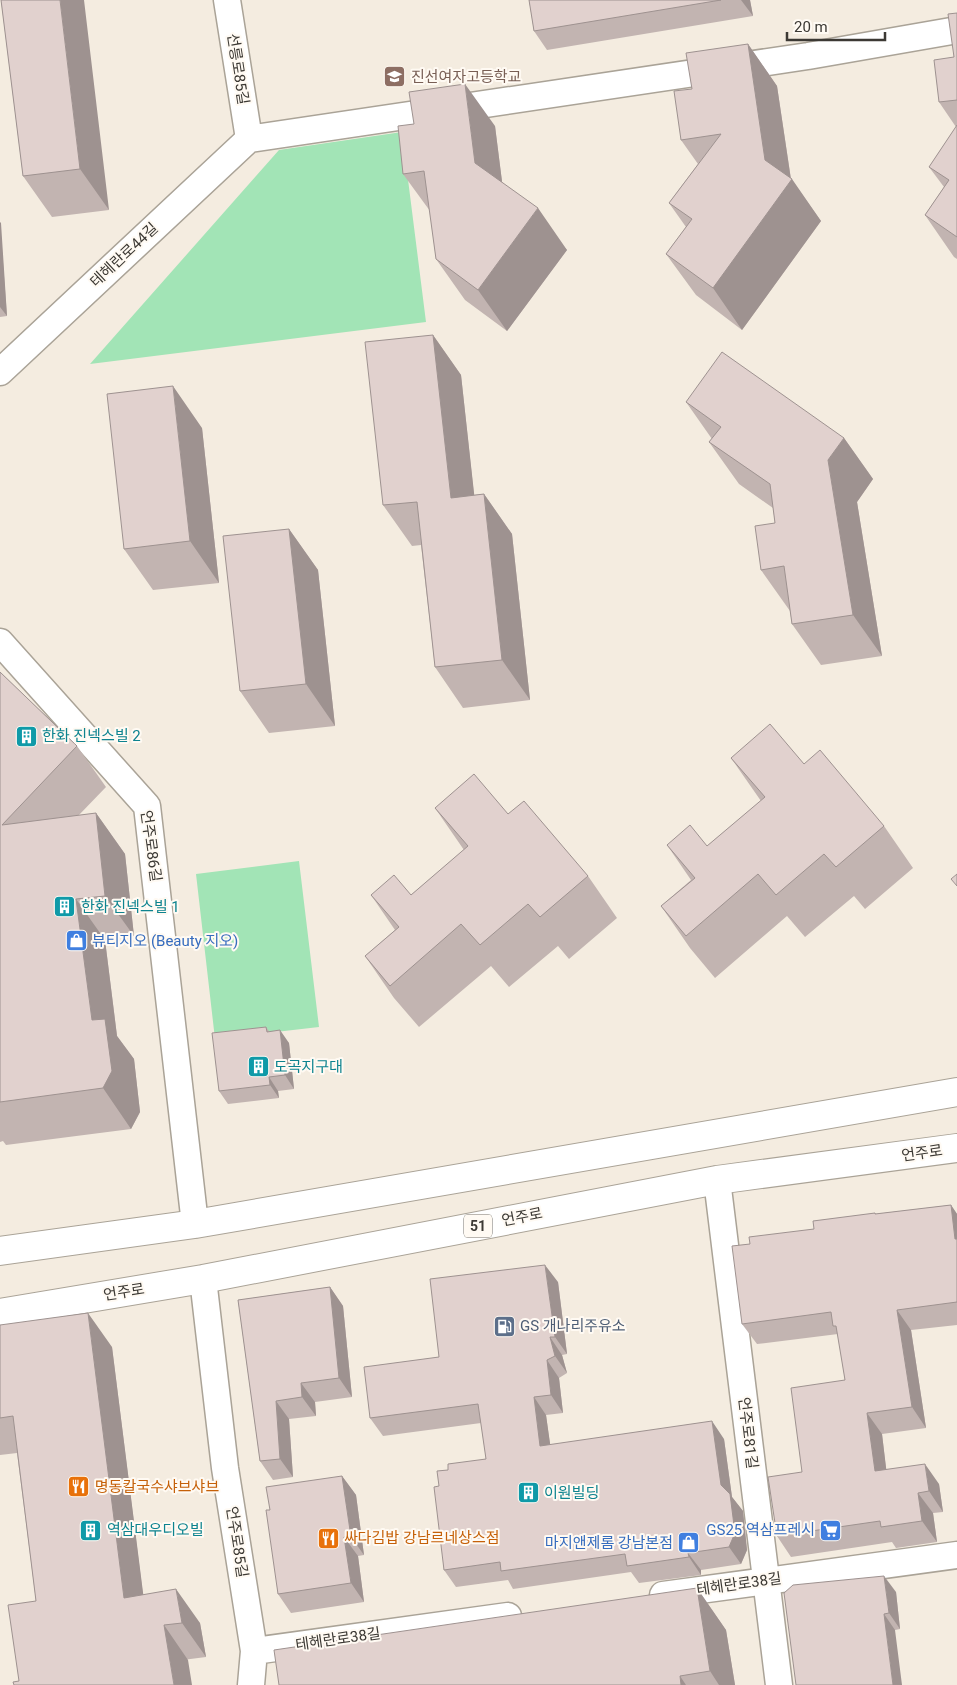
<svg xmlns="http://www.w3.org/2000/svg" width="957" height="1685" font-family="Roboto,'Noto Sans KR',sans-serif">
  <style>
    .green { fill: #a2e4b6 }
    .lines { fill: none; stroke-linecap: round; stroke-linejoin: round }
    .minor-casing { stroke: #aaa397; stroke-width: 29 }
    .primary-casing { stroke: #aaa397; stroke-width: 30 }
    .minor { stroke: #fff; stroke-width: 26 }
    .primary { stroke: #fff; stroke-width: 28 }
    .wall { fill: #c2b4b1 }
    .shaded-wall { fill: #9e9290 }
    .building { fill: #e1d1ce; stroke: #9e9290 }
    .labels { text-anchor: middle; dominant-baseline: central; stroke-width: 4; stroke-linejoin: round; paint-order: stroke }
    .shield { fill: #fffaf3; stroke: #76736d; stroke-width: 1 }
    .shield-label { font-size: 14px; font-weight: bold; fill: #3c3934 }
    .street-label { font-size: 15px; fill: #3c3934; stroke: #fffaf3 }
    .education-label { font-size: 15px; fill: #785e54; stroke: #fffaf3; text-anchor: start }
    .culture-label { font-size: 15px; fill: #0d838f; stroke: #fffaf3; text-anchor: start }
    .shop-label { font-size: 15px; fill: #366cbe; stroke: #fffaf3; text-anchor: end }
    .service-label { font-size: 15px; fill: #4e5e75; stroke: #fffaf3; text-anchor: start }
    .food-label { font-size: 15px; fill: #c56008; stroke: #fffaf3; text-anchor: start }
  </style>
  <rect width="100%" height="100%" fill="#f4ece0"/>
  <!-- green -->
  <path class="green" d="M402,132L426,322L90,364L279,150Z
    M299,861L319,1027L215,1039L196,874Z"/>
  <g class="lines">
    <defs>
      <path id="minor" d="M227,0L249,139
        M249,139L808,56L957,30
        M0,372L249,139
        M0,642L147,806L195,1224
        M717,1180L779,1685
        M203,1279L225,1468L254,1651L251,1685
        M663,1595L957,1555
        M254,1651L508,1616"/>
      <path id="primary" d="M0,1251L195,1224L957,1092
        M0,1313L203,1279L717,1180L957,1148"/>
    </defs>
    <!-- minor casing -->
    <use href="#minor" class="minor-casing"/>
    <!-- primary casing -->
    <use href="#primary" class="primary-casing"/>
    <!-- minor -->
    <use href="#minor" class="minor"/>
    <!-- primary -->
    <use href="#primary" class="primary"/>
  </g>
  <!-- wall -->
  <path class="wall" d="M1,0L109,210L52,217L23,176Z
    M529,0H750L753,16L547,50L534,31Z
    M957,13V259L954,257L925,215L944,187L929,167L956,127L939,102L954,57Z
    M748,44L777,86L791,179L821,221L742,330L696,295L666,254L686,227L669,203L698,164L681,140L692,89Z
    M495,126L502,182L567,250L507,331L465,300L436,259L430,211L403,174Z
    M0,222L7,316L0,317Z
    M433,335L461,375L474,495L484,494L512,534L530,700L463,708L435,667L421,545L412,546L383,505Z
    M686,402L844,438L873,479L857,502L882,656L821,665L792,624L790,611L761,570L775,523L773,508L739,484L709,442L712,439Z
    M202,428L219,583L153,590L124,549Z
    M289,529L318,570L335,726L269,733L240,691Z
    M0,672L77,746L106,787L78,816L96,813L125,854L134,936L105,940L117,1036L134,1059L140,1112L131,1129L6,1145L3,1141L0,1142Z
    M731,758L804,764L884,826L913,868L865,909L854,896L805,937L787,916L715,978L690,948L661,906L691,880L667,845L707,846L761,801Z
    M435,808L508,814L588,876L617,918L569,959L558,946L509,987L491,966L419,1027L394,998L365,956L395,930L371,895H411L464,850Z
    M266,1027L269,1031L289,1043L294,1089L278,1091L279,1098L228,1104L219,1091Z
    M951,1205L957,1214V1325L911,1330L926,1428L882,1434L886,1469L939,1484L943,1512L933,1513L937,1542L896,1548L892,1542L791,1557L777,1536L802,1472L845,1380L838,1334L757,1344L742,1324L750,1244L814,1229L875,1213L876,1214Z
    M558,1282L567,1354L562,1355L567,1373L559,1378L563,1413L546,1415L550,1445L724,1439L732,1497L743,1511L747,1550L741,1564L701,1570V1575L639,1583L631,1572L513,1589L508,1580L456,1587L444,1570L439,1486L448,1470L486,1459L481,1423L383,1436L370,1418L439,1357Z
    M330,1287L343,1306L352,1397L315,1402L316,1416L289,1419L293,1477L273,1480L260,1461L238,1300Z
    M0,1325L112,1347L143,1595L200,1623L206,1657L19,1681L36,1601L17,1453L0,1455Z
    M342,1476L356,1495L364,1555L358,1556L364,1602L291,1613L278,1594L270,1510Z
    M697,1588L726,1630L735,1685H279Z
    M896,1592L900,1629L895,1630L796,1685Z"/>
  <!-- shaded-wall -->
  <path class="shaded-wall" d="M60,0H84L109,210L80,169Z
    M741,0H750L753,16Z
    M748,44L777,86L791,180L792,179L821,221L742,330L713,288L765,160Z
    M465,84L495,126L505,205L475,163Z
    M538,208L567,250L507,331L478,290Z
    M0,222L1,223L7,316L0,307Z
    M433,335L461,375L479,538L451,498Z
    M173,386L202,428L219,583L190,541Z
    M844,438L873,479L857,502L882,656L853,615L828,460Z
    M484,494L512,534L530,700L502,660Z
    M289,529L318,570L335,726L306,684Z
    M96,813L125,854L134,936L105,896Z
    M76,899L105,940L117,1036L134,1059L140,1112L131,1129L103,1088L92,1020Z
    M280,1030L289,1043L294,1089L285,1075Z
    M269,1077L278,1091L279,1098L270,1085Z
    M951,1205L957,1214V1242L955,1239Z
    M545,1265L558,1282L567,1354L555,1337Z
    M330,1287L343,1306L352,1397L339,1378Z
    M897,1310L911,1330L926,1428L912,1407Z
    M88,1313L112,1347L148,1632L124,1598Z
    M550,1337L562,1355L567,1373L555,1356Z
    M547,1360L559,1378L563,1413L551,1395Z
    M301,1383L315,1402L316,1416L302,1397Z
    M534,1397L546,1415L553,1464L540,1446Z
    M276,1401L289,1419L293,1477L280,1459Z
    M867,1413L882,1434L889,1492L875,1471Z
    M712,1421L724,1439L732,1497L743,1511L747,1550L741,1564L729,1547Z
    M925,1464L939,1484L943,1512L929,1491Z
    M342,1476L356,1495L364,1555L351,1537Z
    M918,1493L933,1513L937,1542L922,1521Z
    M344,1537L358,1556L364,1602L351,1583Z
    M688,1553L701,1570V1575L689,1557Z
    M884,1576L896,1592L900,1629L889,1613Z
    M697,1588L726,1630L735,1685H719L710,1671Z
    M176,1589L200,1623L206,1657L182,1623Z
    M884,1614L895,1630L902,1685H893Z
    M164,1625L188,1660L192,1685H174Z
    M680,1676L686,1685H681Z"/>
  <!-- building -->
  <path class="building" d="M1,0H60L80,169L23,176Z
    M529,0H721L534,31Z
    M957,13V100L939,102L934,60L954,57L948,14Z
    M748,44L765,160L792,179L713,288L666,254L692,219L669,203L721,134L681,140L674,91L692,89L686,53Z
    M465,84L475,163L538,208L478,290L436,259L424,171L403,174L398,126L414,124L409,92Z
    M957,125V237L925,215L949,180L929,167Z
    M433,335L451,498L484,494L502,660L435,667L417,502L383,505L365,342Z
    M722,352L844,438L828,460L853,615L792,624L784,566L761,570L755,526L775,523L770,484L709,442L721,427L686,402Z
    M173,386L190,541L124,549L107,394Z
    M289,529L306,684L240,691L223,536Z
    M0,672L77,746L2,825L96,813L105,896L76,899L92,1020L105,1019L112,1071L103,1088L0,1102Z
    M770,724L804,764L820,750L884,826L836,867L824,854L776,895L758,874L686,936L661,906L695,878L667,845L690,825L707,846L765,797L731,758Z
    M474,774L508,814L524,801L588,876L540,917L528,904L480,945L461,924L390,986L365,956L399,927L371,895L394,875L411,895L468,846L435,808Z
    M957,874V886L951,879Z
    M266,1027L267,1032L280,1030L285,1075L269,1077L270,1085L219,1091L212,1033Z
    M951,1205L955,1239H957V1302L897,1310L912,1407L867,1413L875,1471L925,1464L929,1491L918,1493L922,1521L881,1527L880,1521L777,1536L768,1477L802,1472L791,1388L845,1380L836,1326H833L831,1312L742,1324L732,1246L750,1244L749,1237L814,1229L813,1221L875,1213V1214Z
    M545,1265L555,1337H550L555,1356L547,1360L551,1395L534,1397L540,1446L712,1421L721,1485L730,1494L735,1533L729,1547L688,1553L689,1557L627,1566L625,1554L501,1571L500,1562L444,1570L434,1487L439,1486L437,1471L448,1470V1464L486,1459L478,1404L370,1418L364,1367L439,1357L430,1279Z
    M330,1287L339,1378L301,1383L302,1397L276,1401L280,1459L260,1461L238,1300Z
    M88,1313L124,1598L176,1589L182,1623L164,1625L174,1685H14L13,1682L19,1681L8,1605L36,1601L13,1416L0,1418V1325Z
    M342,1476L351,1537H344L351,1583L278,1594L266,1510H270L266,1487Z
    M884,1576L889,1613L884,1614L893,1685H796L784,1593L793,1585Z
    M697,1588L710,1671L680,1676L681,1685H279L274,1650Z"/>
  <!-- icons -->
  <defs>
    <symbol id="school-square" viewBox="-11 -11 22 22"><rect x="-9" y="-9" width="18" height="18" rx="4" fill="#8d6e63" stroke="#fffaf3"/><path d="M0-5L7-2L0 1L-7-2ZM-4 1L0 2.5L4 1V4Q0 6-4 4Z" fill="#fff"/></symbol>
    <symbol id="building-square" viewBox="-11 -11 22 22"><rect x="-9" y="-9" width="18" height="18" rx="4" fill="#0f9aa8" stroke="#fffaf3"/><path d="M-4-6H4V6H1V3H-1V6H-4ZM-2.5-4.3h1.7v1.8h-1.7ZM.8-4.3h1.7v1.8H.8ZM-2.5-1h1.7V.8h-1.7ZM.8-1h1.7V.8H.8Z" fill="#fff"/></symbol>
    <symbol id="shop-square" viewBox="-11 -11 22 22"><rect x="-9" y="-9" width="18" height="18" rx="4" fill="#3f7fe0" stroke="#fffaf3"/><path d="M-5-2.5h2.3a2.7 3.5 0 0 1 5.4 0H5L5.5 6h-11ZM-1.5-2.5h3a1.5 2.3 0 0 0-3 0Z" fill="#fff"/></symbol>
    <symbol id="fuel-square" viewBox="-11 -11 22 22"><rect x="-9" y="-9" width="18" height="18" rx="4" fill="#5c6f8a" stroke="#fffaf3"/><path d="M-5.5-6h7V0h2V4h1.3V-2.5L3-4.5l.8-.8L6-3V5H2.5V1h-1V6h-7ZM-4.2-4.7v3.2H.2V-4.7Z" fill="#fff"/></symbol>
    <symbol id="restaurant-square" viewBox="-11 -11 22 22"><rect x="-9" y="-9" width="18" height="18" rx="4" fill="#e8710a" stroke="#fffaf3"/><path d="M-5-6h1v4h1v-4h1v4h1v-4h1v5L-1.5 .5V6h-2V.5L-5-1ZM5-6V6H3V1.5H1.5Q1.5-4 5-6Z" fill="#fff"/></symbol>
    <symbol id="supermarket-square" viewBox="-11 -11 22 22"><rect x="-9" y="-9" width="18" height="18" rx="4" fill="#3f7fe0" stroke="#fffaf3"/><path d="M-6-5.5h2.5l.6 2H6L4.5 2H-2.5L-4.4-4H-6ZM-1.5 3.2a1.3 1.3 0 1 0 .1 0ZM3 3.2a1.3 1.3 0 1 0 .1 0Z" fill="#fff"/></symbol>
  </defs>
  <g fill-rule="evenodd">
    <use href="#school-square" x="382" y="64" width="25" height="25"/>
    <use href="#building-square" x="14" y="724" width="25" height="25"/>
    <use href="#building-square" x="52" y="894" width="25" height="25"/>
    <use href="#shop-square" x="64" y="928" width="25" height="25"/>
    <use href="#building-square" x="246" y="1054" width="25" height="25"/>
    <use href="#fuel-square" x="492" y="1314" width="25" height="25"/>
    <use href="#restaurant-square" x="66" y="1474" width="25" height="25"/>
    <use href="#building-square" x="516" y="1480" width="25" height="25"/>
    <use href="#building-square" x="78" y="1518" width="25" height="25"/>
    <use href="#supermarket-square" x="818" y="1518" width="25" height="25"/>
    <use href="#restaurant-square" x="316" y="1526" width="25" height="25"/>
    <use href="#shop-square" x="676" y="1530" width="25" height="25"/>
  </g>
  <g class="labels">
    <!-- shield labels -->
    <rect class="shield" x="464" y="1214.5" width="28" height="23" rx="4"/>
    <g class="shield-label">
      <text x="478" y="1226">51</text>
    </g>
    <!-- street labels -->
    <g class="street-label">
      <text transform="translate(238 69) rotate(81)">선릉로85길</text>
      <text transform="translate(124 255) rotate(-43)">테헤란로44길</text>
      <text transform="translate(151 846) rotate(82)">언주로86길</text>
      <text transform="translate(922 1153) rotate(-8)">언주로</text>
      <text transform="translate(522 1217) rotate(-11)">언주로</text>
      <text transform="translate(124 1292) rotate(-9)">언주로</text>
      <text transform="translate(748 1433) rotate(83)">언주로81길</text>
      <text transform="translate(237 1542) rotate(81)">언주로85길</text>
      <text transform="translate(739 1584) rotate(-8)">테헤란로38길</text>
      <text transform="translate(338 1639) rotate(-8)">테헤란로38길</text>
    </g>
    <!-- education labels -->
    <g class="education-label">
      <text x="411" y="77">진선여자고등학교</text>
    </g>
    <!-- culture labels -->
    <g class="culture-label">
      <text x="42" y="736">한화 진넥스빌 2</text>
      <text x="81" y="907">한화 진넥스빌 1</text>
      <text x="274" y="1067">도곡지구대</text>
      <text x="544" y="1493">이원빌딩</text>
      <text x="107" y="1530">역삼대우디오빌</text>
    </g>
    <!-- shop labels -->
    <g class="shop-label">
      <text x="92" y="941" text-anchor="start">뷰티지오 (Beauty 지오)</text>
      <text x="815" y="1530">GS25 역삼프레시</text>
      <text x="673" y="1543">마지앤제롬 강남본점</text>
    </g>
    <!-- service labels -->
    <g class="service-label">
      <text x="520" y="1326">GS 개나리주유소</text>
    </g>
    <!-- food labels -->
    <g class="food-label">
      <text x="95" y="1487">명동칼국수샤브샤브</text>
      <text x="344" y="1538">싸다김밥 강남르네상스점</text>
    </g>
  </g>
  <!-- scale -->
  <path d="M787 32v8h98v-8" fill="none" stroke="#3c3934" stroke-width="2.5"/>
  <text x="794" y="32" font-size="15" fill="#3c3934" stroke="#fffaf3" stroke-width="4" paint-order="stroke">20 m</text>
</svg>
